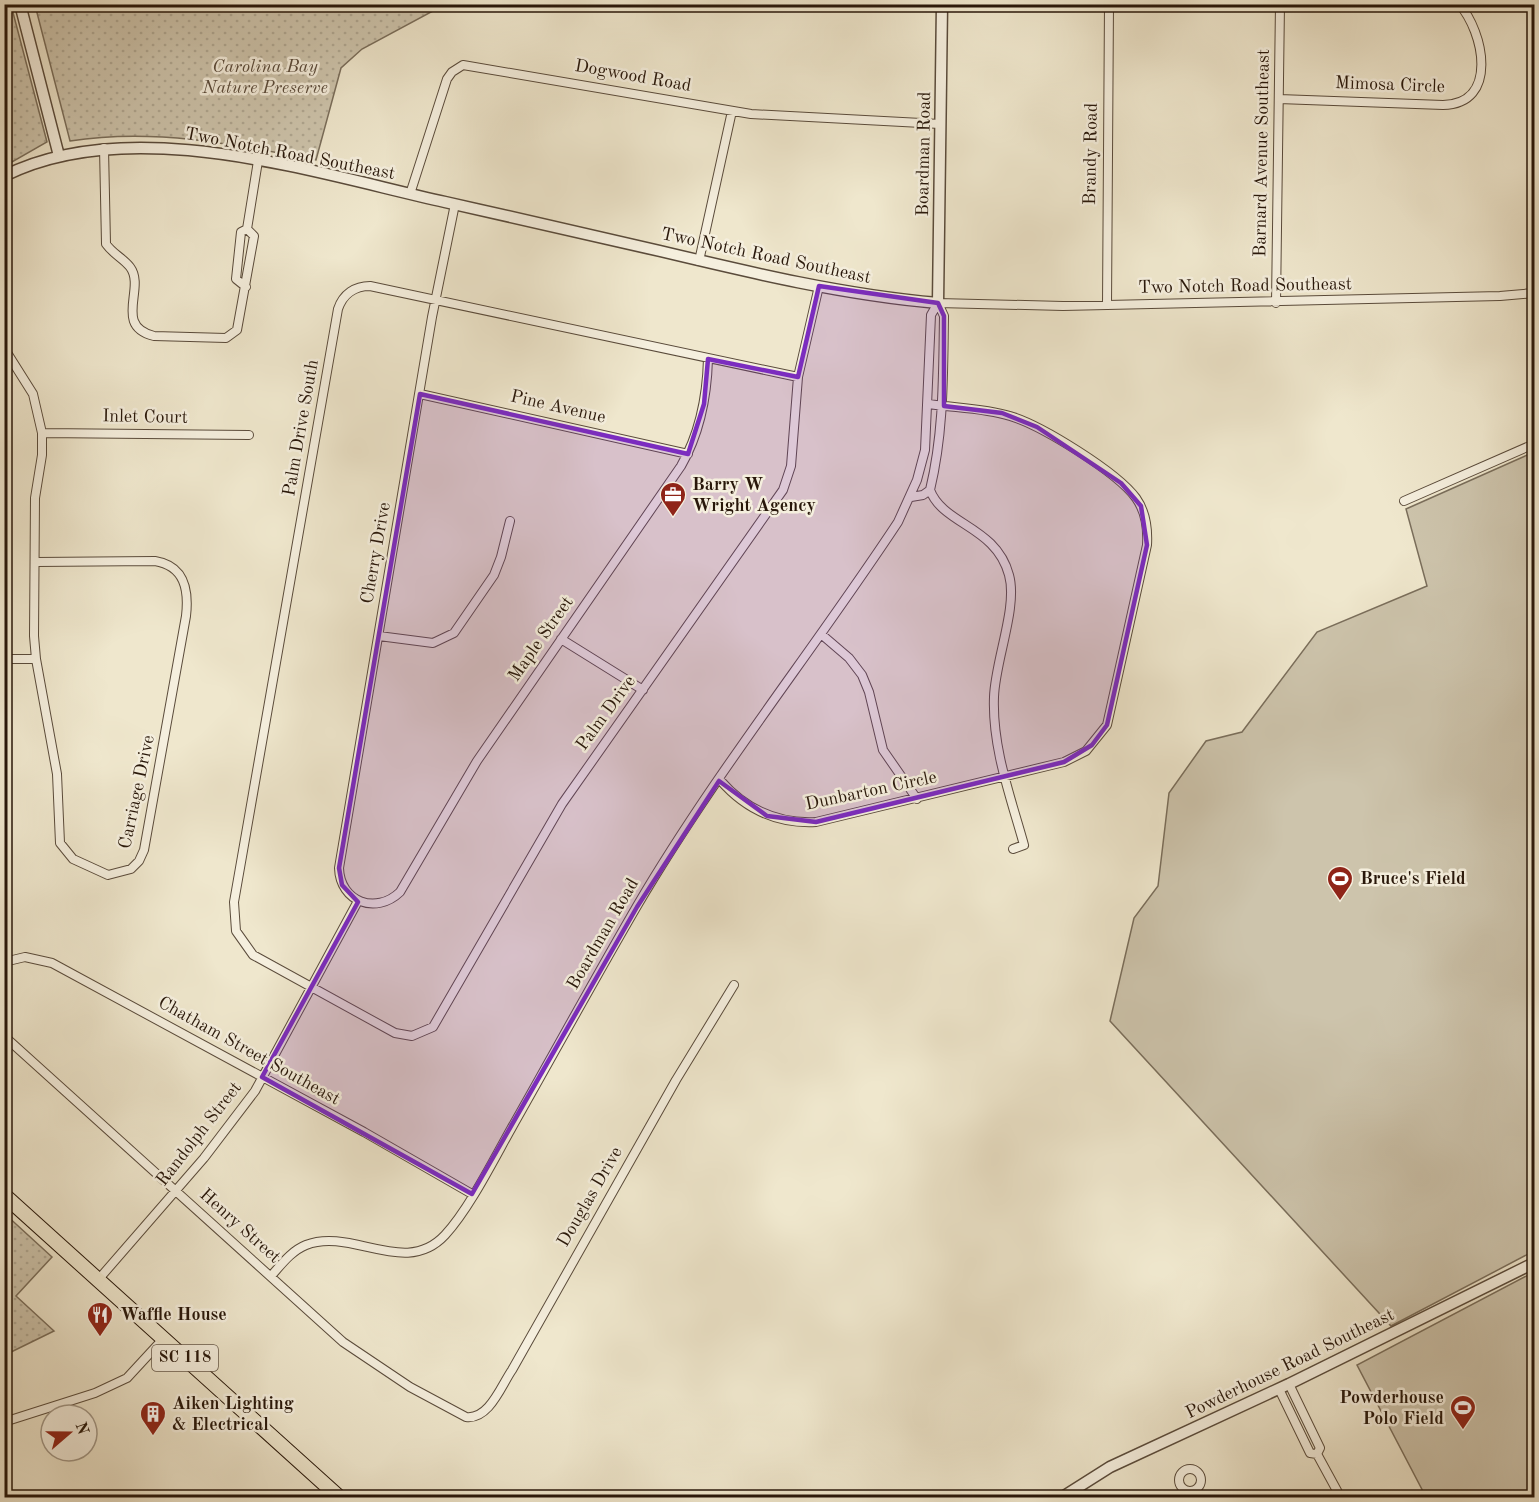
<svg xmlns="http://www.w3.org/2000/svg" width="1539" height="1502" font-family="'Old Standard TT',serif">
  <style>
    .grass { fill: url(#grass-dots); stroke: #7a6e5b; stroke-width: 1.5 }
    .pitch { fill: #cdc4ac; stroke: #7a6e5b; stroke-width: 1.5 }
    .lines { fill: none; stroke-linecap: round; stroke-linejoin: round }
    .minor-casing { stroke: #5a4b3b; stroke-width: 10 }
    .tertiary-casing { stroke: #5a4b3b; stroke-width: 13 }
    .primary-casing { stroke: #28170a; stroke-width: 16 }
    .minor { stroke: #f5efde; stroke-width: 8 }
    .tertiary { stroke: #f5efde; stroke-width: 10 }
    .primary { stroke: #efe7cd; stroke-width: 14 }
    .marked { fill: #7b2cbf; fill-opacity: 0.2; stroke: #7b2cbf; stroke-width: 4.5; stroke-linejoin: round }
    .labels { text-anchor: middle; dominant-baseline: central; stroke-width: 5; stroke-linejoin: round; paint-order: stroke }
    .shield { fill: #f5efde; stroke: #66584a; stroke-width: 1.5 }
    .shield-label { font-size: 16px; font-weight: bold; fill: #28170a }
    .park-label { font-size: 18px; font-style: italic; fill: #5a4b3b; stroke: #f5efde }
    .street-label { font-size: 18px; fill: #28170a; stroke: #f5efde }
    .poi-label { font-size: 18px; font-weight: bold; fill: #28170a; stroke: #f5efde; text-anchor: start }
  </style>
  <defs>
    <pattern id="grass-dots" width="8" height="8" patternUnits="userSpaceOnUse" patternTransform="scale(1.5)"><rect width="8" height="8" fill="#cdc4ac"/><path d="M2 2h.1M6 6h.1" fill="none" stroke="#b0a893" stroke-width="1.8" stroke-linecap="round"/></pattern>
  </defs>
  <rect width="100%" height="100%" fill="#efe7cd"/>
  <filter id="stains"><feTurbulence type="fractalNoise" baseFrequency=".00333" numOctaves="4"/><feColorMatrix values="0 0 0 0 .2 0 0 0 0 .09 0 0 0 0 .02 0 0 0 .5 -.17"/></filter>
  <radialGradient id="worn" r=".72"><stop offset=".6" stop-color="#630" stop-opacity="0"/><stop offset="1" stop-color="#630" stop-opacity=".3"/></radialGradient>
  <!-- grass -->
  <path class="grass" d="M429,4L433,11L362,49L341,68L316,160C234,144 154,128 70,141L35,5Z
    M4,5H11L47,142L5,166Z
    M5,1214L52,1257L16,1296L54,1331L5,1355Z"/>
  <!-- pitch -->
  <path class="pitch" d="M1534,452V1251L1391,1326L1110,1021L1134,918L1158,886L1169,793L1206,741L1242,732L1317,632L1427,586L1406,509Z
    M1534,1272V1497H1426L1357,1365Z"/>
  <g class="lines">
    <defs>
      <path id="minor" d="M1279,99L1443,105C1499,104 1484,32 1459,4
        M104,148L106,244C113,254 123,258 130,267C146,288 113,326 154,336L226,338L237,330L254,236L247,229L258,161
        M410,194L447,79L452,72L463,65L751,114L940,124
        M455,204L432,317L339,868C340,902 376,915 400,892L477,761L681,466C700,433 707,397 708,359
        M699,261L732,111
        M246,287L236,279L241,232L247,229
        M938,303L1063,306L1500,296L1534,293
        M1276,303L1280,4
        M1107,305L1109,4
        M4,348L33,394L42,433V455L35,498L34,636L36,659L57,774L60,843L73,859L108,875L131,869L139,861L144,850L186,616C189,590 185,566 155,561L36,562
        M798,377L370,286C355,286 343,294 338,309L234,902L236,931L253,955L395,1033L412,1036L433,1027L562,804L783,490L791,466L798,377L819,286
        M420,394L688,454
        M42,433L249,435
        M930,490C943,525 996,526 1009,575C1018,607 995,661 994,697C992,748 1011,798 1024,845L1013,849
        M911,497L923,495L930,490C944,432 943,375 944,316L938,303
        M1404,501L1534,444
        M821,634L849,658L862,675L869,692L883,750L917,799
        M379,636L433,643L454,633L494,575L501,557L510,521
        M561,639L643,690
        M4,659H36
        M720,780C746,810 777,824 816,822L1064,762L1086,751L1107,725L1147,545C1148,528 1146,512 1136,498C1117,472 1041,425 1010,416C984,408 956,408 929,404
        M4,962L25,957L52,963L364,1132L472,1194
        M4,1036L343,1342L410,1387L466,1417C489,1420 501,1386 512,1370L676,1080L734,985
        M271,1276C281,1265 291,1251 306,1245C352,1227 405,1278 445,1235C469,1209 493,1161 511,1129C553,1055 594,980 637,906C715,773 813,651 898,522L917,480L925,450L931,315L938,303
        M98,1280L204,1158L255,1091L358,901
        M1279,1389L1310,1453L1317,1454L1320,1448L1289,1384
        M4,1422L95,1393L127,1378L163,1339
        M1317,1454L1341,1498
        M1179 1480a11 11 0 1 1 22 0a11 11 0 1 1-22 0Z"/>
      <path id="tertiary" d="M20,4L59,156
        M4,176C131,112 314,173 445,202C517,218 589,235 660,251C752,273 844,295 938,303L942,4
        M1061,1498L1110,1467L1289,1384L1534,1263"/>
      <path id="primary" d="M4,1195L340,1498"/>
    </defs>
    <!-- minor casing -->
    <use href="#minor" class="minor-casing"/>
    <!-- tertiary casing -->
    <use href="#tertiary" class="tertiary-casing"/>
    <!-- primary casing -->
    <use href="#primary" class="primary-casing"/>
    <!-- minor -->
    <use href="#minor" class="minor"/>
    <!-- tertiary -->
    <use href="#tertiary" class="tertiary"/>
    <!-- primary -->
    <use href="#primary" class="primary"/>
  </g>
  <!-- marked area -->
  <path class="marked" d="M819,286L938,303L944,316V406L1002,413L1037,427L1121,483L1141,506L1147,545L1107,725L1092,745L1064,762L816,822L767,816L719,781L637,907L472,1194L262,1077L358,902L342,885L339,868L420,394L688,454L704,404L708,359L798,377Z"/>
  <!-- icons -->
  <defs>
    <symbol id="office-pin" viewBox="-11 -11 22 30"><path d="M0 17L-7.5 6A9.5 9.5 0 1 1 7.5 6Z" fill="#8f2418" stroke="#f5efde"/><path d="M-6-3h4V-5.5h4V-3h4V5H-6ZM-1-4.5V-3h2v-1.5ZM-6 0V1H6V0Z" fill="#fff"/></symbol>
    <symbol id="stadium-pin" viewBox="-11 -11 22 30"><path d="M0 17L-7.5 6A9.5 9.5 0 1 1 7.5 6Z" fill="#8f2418" stroke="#f5efde"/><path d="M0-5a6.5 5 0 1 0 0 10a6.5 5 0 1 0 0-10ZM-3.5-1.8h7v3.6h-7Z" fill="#fff"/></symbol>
    <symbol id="restaurant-pin" viewBox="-11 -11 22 30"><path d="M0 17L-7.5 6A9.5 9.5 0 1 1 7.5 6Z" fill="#8f2418" stroke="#f5efde"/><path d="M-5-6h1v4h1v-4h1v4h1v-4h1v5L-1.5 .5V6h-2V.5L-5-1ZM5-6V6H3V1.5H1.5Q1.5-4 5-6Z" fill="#fff"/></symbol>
    <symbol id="building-pin" viewBox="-11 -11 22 30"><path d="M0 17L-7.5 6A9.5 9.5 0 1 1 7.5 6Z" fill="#8f2418" stroke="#f5efde"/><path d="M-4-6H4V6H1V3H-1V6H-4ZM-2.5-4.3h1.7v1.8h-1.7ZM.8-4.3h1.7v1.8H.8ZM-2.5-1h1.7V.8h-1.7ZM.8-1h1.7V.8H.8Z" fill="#fff"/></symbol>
  </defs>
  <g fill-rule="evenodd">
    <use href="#office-pin" x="658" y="480" width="30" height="40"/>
    <use href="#stadium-pin" x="1325" y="864" width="30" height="40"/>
    <use href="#restaurant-pin" x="85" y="1300" width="30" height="40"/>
    <use href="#stadium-pin" x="1448" y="1393" width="30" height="40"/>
    <use href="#building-pin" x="138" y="1399" width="30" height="40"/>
  </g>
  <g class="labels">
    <!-- shield labels -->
    <rect class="shield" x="152" y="1345" width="66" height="26" rx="4.5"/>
    <g class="shield-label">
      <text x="185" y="1358">SC 118</text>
    </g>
    <!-- park labels -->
    <g class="park-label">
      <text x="265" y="67">Carolina Bay<tspan x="265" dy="21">Nature Preserve</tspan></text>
    </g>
    <!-- street labels -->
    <g class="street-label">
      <text transform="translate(633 76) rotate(10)">Dogwood Road</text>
      <text transform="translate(1390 85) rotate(2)">Mimosa Circle</text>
      <text transform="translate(1262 153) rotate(-89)">Barnard Avenue Southeast</text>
      <text transform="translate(290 154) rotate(11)">Two Notch Road Southeast</text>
      <text transform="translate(924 154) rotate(-89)">Boardman Road</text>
      <text transform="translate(1091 154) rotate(-89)">Brandy Road</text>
      <text transform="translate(766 256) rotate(12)">Two Notch Road Southeast</text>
      <text transform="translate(1245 286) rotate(-1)">Two Notch Road Southeast</text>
      <text transform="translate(558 407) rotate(13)">Pine Avenue</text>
      <text transform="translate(145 417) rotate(1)">Inlet Court</text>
      <text transform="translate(301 428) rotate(-80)">Palm Drive South</text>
      <text transform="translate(376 553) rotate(-80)">Cherry Drive</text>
      <text transform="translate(541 639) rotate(-55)">Maple Street</text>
      <text transform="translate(606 713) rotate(-54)">Palm Drive</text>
      <text transform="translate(871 791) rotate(-12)">Dunbarton Circle</text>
      <text transform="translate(137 792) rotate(-78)">Carriage Drive</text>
      <text transform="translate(603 934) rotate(-60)">Boardman Road</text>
      <text transform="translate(249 1051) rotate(29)">Chatham Street Southeast</text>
      <text transform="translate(199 1134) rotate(-52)">Randolph Street</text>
      <text transform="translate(590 1197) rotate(-60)">Douglas Drive</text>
      <text transform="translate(240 1226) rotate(42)">Henry Street</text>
      <text transform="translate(1290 1364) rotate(-26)">Powderhouse Road Southeast</text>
    </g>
    <!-- poi labels -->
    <g class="poi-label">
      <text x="692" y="485">Barry W<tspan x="692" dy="21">Wright Agency</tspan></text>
      <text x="1360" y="879">Bruce's Field</text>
      <text x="120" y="1315">Waffle House</text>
      <text x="1444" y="1398" text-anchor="end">Powderhouse<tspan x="1444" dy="21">Polo Field</tspan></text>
      <text x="172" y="1404">Aiken Lighting<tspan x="172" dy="21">&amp; Electrical</tspan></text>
    </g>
  </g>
  <!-- margin -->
  <rect width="1539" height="1502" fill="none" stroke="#efe7cd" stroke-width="24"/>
  <rect x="6" y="6" width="1527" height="1490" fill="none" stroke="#28170a" stroke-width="3"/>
  <rect x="12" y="12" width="1515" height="1478" fill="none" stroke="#28170a" stroke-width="1.5"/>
  <!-- north arrow -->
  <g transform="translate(69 1433) rotate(70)"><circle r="28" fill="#f5efde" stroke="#a39989" stroke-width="1.5"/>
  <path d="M0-4.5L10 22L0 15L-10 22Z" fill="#8f2418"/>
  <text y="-9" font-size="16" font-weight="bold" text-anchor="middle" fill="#28170a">N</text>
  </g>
  <rect width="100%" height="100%" filter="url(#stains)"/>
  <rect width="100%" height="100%" fill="url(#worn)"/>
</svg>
